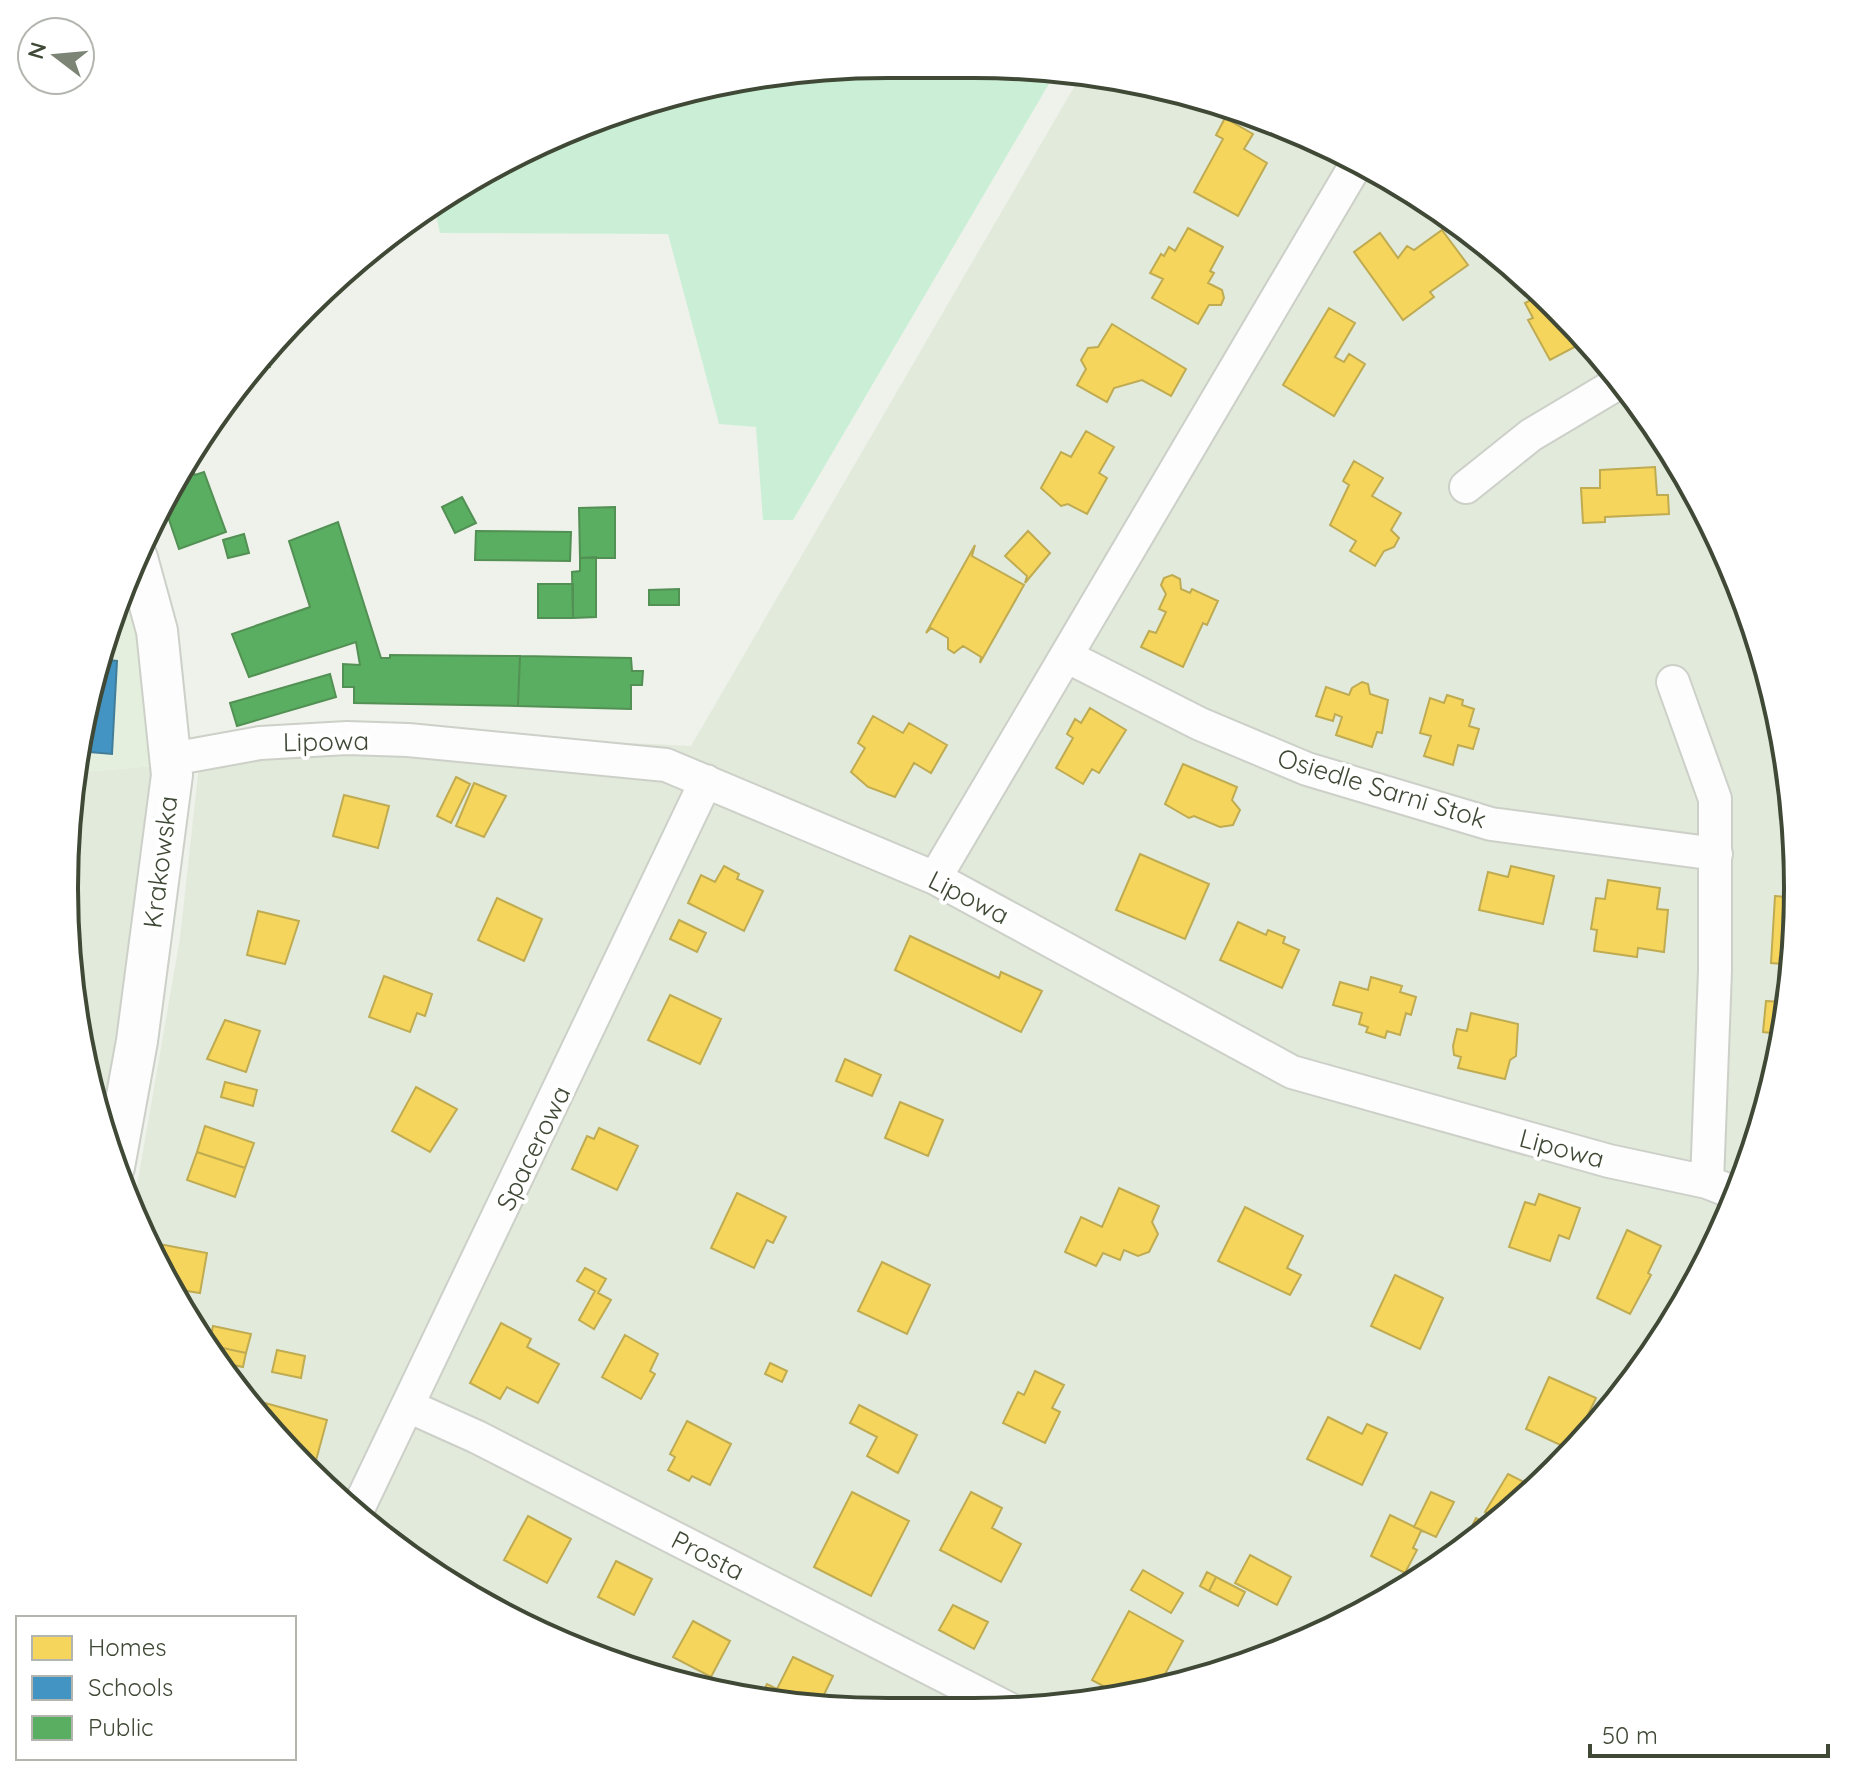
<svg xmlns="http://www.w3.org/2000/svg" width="1862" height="1776" font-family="Quicksand,sans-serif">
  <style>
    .residential { fill: #e2eadc }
    .education { fill: #e4f0dd }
    .green { fill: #cbefd6 }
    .homes { fill: #f6d55c; stroke: #bfab51; stroke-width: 2 }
    .schools { fill: #4393c3; stroke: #427d99; stroke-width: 2 }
    .public { fill: #5aae61; stroke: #529054; stroke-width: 2 }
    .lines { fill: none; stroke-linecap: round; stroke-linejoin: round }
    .minor-casing { stroke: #ccd0c8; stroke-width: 36 }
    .tertiary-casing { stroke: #ccd0c8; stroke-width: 44 }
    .minor { stroke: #fcfdfc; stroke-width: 32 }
    .tertiary { stroke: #fcfdfc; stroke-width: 40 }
    .labels { text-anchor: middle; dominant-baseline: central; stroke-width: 8; stroke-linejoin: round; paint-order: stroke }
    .street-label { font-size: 26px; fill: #3f4936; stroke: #fff }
    .rim { fill: none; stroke: #3f4936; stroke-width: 4 }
  </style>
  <rect width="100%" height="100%" fill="#eef2eb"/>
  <!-- residential -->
  <path class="residential" d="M1081,75L1188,92L1339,149L1476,235L1594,345L1688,476L1754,624L1791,781L1796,942L1770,1102L1713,1253L1627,1390L1517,1508L1386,1602L1238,1668L1081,1705L888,1712L727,1696L572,1649L430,1573L305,1470L175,1300L133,1209L180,938L202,738L388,731L691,746Z
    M154,766L106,1144L71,995V781L73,773Z"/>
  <!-- education -->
  <path class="education" d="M124,588L137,632L154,766L73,773L108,624Z"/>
  <!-- green -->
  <path class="green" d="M1028,66L1057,70L793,520H763L756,427L719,424L668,234L440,233L434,206L572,127L727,80Z"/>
  <!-- homes -->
  <path class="homes" d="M1225,118L1253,134L1244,149L1267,163L1238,216L1194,192L1223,139L1216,135Z
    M1188,228L1223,247L1210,271L1214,273L1208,283L1222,290L1224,298L1221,305H1209L1198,324L1152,298L1163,279L1150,273L1161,254L1164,256L1169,247L1175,251Z
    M1442,230L1468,265L1430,292L1434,297L1403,320L1354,252L1380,233L1398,258L1407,246L1414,250Z
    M1540,295L1577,329L1584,342L1550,360L1528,320L1533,318L1525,303Z
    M1329,308L1355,323L1335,357L1344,362L1349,354L1365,364L1334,416L1283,385Z
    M1112,324L1186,369L1171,396L1142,380L1114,388L1107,402L1077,385L1086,369L1081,360L1088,348L1098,347Z
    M1086,431L1114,447L1099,473L1107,478L1087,514L1068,504L1061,506L1041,488L1061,452L1071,457Z
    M1354,461L1383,478L1372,496L1401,513L1391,530L1399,538L1394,547L1384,551L1375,566L1350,551L1356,541L1330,525L1349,485L1343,481Z
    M1655,467L1657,495H1668L1669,514L1605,517V522L1583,523L1581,488H1600V470Z
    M1028,531L1050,553L1025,583L1027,576L1005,556Z
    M975,545L972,556L1024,585L980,663L981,657L963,646L954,653L948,649V638L931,628L926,633Z
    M1172,575L1180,579L1181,589L1190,593L1192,589L1218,601L1207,625L1203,623L1183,667L1141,647L1149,631L1156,633L1166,612L1159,609L1166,594L1161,585L1164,578Z
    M1362,682L1368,684L1370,694L1388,700L1382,733L1377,732L1372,747L1336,735L1342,717L1335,714L1333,721L1316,716L1326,687L1349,695L1352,688Z
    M1447,695L1463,700L1462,705L1474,709L1469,726L1479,729L1473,749L1458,745L1453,765L1424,756L1431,736L1420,733L1430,698L1444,703Z
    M1090,708L1126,730L1099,773L1092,769L1083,784L1056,768L1073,738L1067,734L1075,719L1081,723Z
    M873,716L903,733L909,723L947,745L931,773L914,763L895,797L868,787L851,772L865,748L858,743Z
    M1183,764L1237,787L1232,800L1240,810L1233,825L1220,827L1194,816L1189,818L1165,804Z
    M456,777L470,784L451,823L437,816Z
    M474,783L506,796L484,837L456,826Z
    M344,795L389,806L378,848L333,836Z
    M1140,854L1209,884L1185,939L1116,910Z
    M724,866L739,874L737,879L763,891L744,931L688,903L701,875L715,882Z
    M1511,866L1554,876L1543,924L1479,910L1488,872L1508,877Z
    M1608,880L1660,888L1657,909L1668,910L1664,952L1638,948L1637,957L1594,951L1597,930L1591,929L1596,898L1605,899Z
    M1775,896L1795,898L1796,942L1793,965L1771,963Z
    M497,898L542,919L524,961L478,940Z
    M258,911L299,921L285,964L247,955Z
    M679,920L706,933L697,952L670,939Z
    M1238,922L1266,935L1268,930L1285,937L1283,943L1299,950L1282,988L1220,960Z
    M910,936L999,978L1001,972L1042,991L1021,1032L895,970Z
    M384,976L432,994L425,1016L417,1013L410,1032L369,1017Z
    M1371,977L1402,986L1400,992L1416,997L1411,1015L1406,1013L1400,1035L1387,1031L1385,1038L1366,1032L1368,1027L1359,1024L1362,1013L1333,1005L1340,982L1368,990Z
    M670,995L721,1019L700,1064L648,1040Z
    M1766,1001L1786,1002L1781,1034L1763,1032Z
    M1471,1013L1518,1024L1516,1056L1510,1060L1505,1079L1458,1068L1461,1057L1454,1055L1453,1046L1457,1029L1467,1031Z
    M225,1020L260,1031L246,1072L207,1059Z
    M845,1059L881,1075L872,1096L836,1081Z
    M225,1082L257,1090L253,1106L221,1097Z
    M416,1087L457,1109L430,1152L392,1131Z
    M900,1102L943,1120L928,1156L885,1138Z
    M205,1126L254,1143L245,1168L197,1152Z
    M599,1128L638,1146L617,1190L572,1169L587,1136L594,1139Z
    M197,1152L245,1168L235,1197L187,1180Z
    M1119,1188L1159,1206L1152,1222L1158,1234L1149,1252L1138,1256L1124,1250L1120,1260L1103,1253L1096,1266L1065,1252L1081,1217L1102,1227Z
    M737,1193L786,1217L773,1243L767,1240L754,1268L711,1248Z
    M1539,1194L1580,1208L1569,1239L1559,1235L1550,1261L1509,1247L1525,1202L1535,1205Z
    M1245,1207L1303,1236L1287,1268L1301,1275L1290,1295L1218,1261Z
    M1627,1230L1661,1246L1648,1273L1651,1275L1630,1314L1597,1298Z
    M159,1244L207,1253L200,1293L169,1288L157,1261Z
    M882,1262L930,1285L907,1334L858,1311Z
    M585,1268L606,1279L598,1293L611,1300L594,1329L579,1320L595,1291L577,1281Z
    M1395,1275L1443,1298L1420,1349L1371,1326Z
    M501,1323L531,1339L527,1347L559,1364L538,1403L507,1387L500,1399L470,1383Z
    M213,1326L251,1334L246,1353L209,1345Z
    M625,1335L658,1354L650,1371L655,1374L641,1399L602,1377Z
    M209,1345L246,1353L243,1367L223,1363Z
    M277,1350L305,1356L301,1378L272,1372Z
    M770,1363L787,1371L782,1382L765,1374Z
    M1035,1371L1064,1385L1052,1408L1060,1412L1045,1443L1003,1423L1018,1392L1024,1395Z
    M1549,1377L1596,1398L1571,1450L1526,1429Z
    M265,1403L327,1420L315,1464L297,1459L257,1408L263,1410Z
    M859,1405L917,1435L898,1473L867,1456L877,1437L850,1423Z
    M1328,1417L1362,1434L1367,1424L1387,1433L1362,1485L1307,1459Z
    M687,1421L731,1444L710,1485L692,1476L689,1481L668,1470L675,1457L670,1454Z
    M1508,1474L1536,1488L1517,1508L1461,1548L1476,1518L1487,1524L1492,1515L1485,1512Z
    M852,1492L909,1521L871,1596L814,1567Z
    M971,1492L1002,1508L992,1528L1021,1544L1001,1582L940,1550Z
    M1431,1492L1454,1502L1436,1537L1414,1527Z
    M1390,1515L1425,1532L1421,1531L1413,1548L1417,1550L1405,1573L1371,1556Z
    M528,1516L571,1539L547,1583L504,1560Z
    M1250,1555L1291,1577L1277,1605L1235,1583Z
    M616,1561L652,1579L634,1615L598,1597Z
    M1143,1570L1183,1593L1171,1613L1131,1590Z
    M1207,1572L1216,1577L1209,1591L1200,1586Z
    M1216,1577L1245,1592L1238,1606L1209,1591Z
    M953,1605L988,1622L974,1649L939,1630Z
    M1129,1611L1183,1641L1158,1687L1121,1696L1092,1680Z
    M693,1621L730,1641L711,1677L673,1657Z
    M793,1657L833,1676L819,1705L760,1699L767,1684L777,1689Z"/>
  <!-- schools -->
  <path class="schools" d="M99,659L117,661L112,754L78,751Z"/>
  <!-- public -->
  <path class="public" d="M266,348L270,367L246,377Z
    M188,457L195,475L204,472L226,532L179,549L163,502L167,501L165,496L174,476Z
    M462,497L476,523L455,533L442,507Z
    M615,507V558H580L579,508Z
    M338,522L381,658H390V655L520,656L518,706L354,703V687H343V664L360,665L356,642L249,677L232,634L310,607L289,541Z
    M476,531L571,532L570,561L475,560Z
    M244,534L249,553L228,558L223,540Z
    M596,557V617L573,618L572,572L580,571V558Z
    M538,584H573V618H538Z
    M679,589V605H649V590Z
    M520,656L631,658L632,671H643L642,685H631V709L518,706Z
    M330,674L336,697L237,726L230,703Z"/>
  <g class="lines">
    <defs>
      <path id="minor" d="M1466,487L1531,435L1620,382
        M1068,657L1200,724L1307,769L1491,824L1716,854
        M1673,682L1715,799V971L1707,1182
        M172,759L260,743L347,738L408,740L666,765L935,878L1292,1072L1609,1161L1707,1182L1735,1193
        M935,878L1358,161
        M408,1406L477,1437L1007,1708
        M356,1513L706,781"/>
      <path id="tertiary" d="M114,1167L137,1041L172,775L157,631L137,558"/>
    </defs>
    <!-- minor casing -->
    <use href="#minor" class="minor-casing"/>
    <!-- tertiary casing -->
    <use href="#tertiary" class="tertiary-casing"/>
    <!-- minor -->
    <use href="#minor" class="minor"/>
    <!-- tertiary -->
    <use href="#tertiary" class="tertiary"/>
  </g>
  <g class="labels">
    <!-- street labels -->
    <g class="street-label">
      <text transform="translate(326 741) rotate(-1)">Lipowa</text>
      <text transform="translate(1382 788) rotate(17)">Osiedle Sarni Stok</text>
      <text transform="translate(160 862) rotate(-83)">Krakowska</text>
      <text transform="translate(969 897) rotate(27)">Lipowa</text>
      <text transform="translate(533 1148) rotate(-64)">Spacerowa</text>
      <text transform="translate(1562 1148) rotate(15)">Lipowa</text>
      <text transform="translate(708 1555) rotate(27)">Prosta</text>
    </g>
  </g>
  <!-- crop -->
  <path d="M0 0H1862V1776H0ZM888 78H974A810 810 0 0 1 1784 888V888A810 810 0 0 1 974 1698H888A810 810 0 0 1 78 888V888A810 810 0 0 1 888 78Z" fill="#fff" fill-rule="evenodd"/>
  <path class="rim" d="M888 78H974A810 810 0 0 1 1784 888V888A810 810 0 0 1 974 1698H888A810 810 0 0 1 78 888V888A810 810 0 0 1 888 78Z"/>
  <!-- legend -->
  <rect x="16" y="1616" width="280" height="144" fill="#ffffff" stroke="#b2b6af" stroke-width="2"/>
  <rect x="32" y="1636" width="40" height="24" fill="#f6d55c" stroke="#b2b6af" stroke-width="2"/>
  <text x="88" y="1656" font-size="24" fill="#3f4936">Homes</text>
  <rect x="32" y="1676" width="40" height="24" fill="#4393c3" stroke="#b2b6af" stroke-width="2"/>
  <text x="88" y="1696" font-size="24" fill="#3f4936">Schools</text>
  <rect x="32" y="1716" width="40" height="24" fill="#5aae61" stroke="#b2b6af" stroke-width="2"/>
  <text x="88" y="1736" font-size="24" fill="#3f4936">Public</text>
  <!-- north arrow -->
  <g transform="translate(56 56) rotate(286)"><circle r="38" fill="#ffffff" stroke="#b2b6af" stroke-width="2"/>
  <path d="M0-6L14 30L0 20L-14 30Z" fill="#7c8475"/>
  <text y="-12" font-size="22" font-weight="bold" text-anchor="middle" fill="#3f4936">N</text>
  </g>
  <!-- scale -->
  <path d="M1590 1744v12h238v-12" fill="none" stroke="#3f4936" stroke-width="4"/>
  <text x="1602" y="1744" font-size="24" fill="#3f4936" stroke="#ffffff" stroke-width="6" paint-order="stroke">50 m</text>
</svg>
